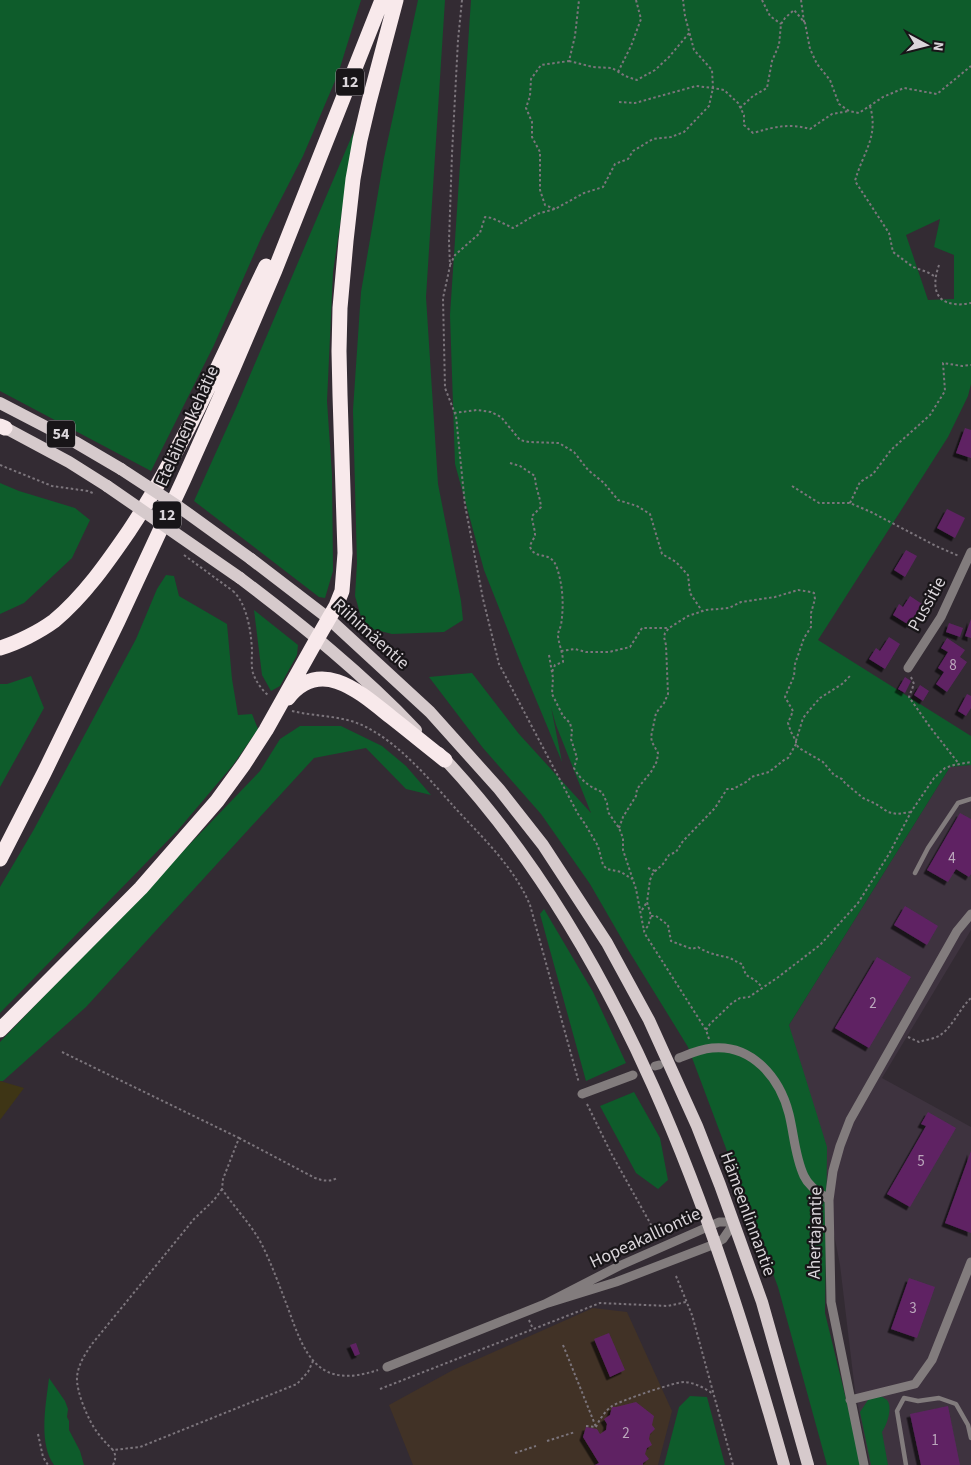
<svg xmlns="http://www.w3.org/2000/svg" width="971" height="1465" font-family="'Source Sans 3',sans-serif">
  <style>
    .commercial { fill: #413226 }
    .built { fill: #3e333f }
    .green { fill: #0e5c2b; fill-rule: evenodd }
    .sand { fill: #3e3515 }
    .building { fill: #5e2363; filter: url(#shadow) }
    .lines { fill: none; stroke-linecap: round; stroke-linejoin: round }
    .path { stroke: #7c757c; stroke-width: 2; stroke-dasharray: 2.5 2.5; stroke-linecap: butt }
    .lane { stroke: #827c7d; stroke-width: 4.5 }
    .street { stroke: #827c7d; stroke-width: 9 }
    .primary { stroke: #d6cacc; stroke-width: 12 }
    .highway { stroke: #f8e9eb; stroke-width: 15 }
    .path-bridge { stroke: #7c757c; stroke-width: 2; stroke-dasharray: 2.5 2.5; stroke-linecap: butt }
    .primary-bridge { stroke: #d6cacc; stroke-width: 12 }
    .labels { text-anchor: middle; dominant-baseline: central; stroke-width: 4.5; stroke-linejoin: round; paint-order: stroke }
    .number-label { font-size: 15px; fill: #bba8bc }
    .shield { fill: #181518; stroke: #a09ba0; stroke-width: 1 }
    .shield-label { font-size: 16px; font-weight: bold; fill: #dad5da }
    .street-label { font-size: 18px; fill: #dad5da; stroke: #181518 }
  </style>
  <defs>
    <filter id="shadow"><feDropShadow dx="-3.5" dy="3.5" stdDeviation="0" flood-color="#0009"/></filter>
  </defs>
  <rect width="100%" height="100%" fill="#332b33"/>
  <!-- commercial -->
  <path class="commercial" d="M593,1308L627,1312L672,1411L658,1465H413L389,1405L453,1370Z"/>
  <!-- built -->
  <path class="built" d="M971,765V930L882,1078L971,1127V1465H870L855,1391L840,1265L822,1173L789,1025L950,767Z"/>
  <!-- green -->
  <path class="green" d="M0,0H361L338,74L303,156L262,236L214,345L151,471L0,391Z
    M418,0H445L426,297L438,484L461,601L463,620L444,632L392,634L364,627L355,596L357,563L353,410L361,292L384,158Z
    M471,0H971V384L968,396L948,437L818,640L971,736V765L950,767L789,1025L827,1147L825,1313L862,1465H827L778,1287L688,1047L627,948L590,884L541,814L483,748L429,677L472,673L519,734L591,813L556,725L551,707L562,762L520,661L484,570L455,464L450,315ZM940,219L934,247L954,255V299L928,300L906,235Z
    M354,131L333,272L327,401L332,475L333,571L325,598L319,597L194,501L236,408Z
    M0,483L19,491L75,508L90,520L72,558L24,603L0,614Z
    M166,575L174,576L179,596L227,624L232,679L238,715L252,714L258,729L233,765L178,830L0,1013V887L33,831L136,639L157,589Z
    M254,610L298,645L297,655L280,686L271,691L262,675Z
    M31,676L44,708L0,787V684H7Z
    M300,726H341L382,746L406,766L431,795L406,789L366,748L314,758L86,1007L3,1081H0V1042L260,771L280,739Z
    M544,909L593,992L626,1063L586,1081L540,914Z
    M634,1092L660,1138L668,1180L658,1189L636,1173L600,1106Z
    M49,1378L65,1401L68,1409L67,1417L69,1421V1430L80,1451L84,1465H54C38,1443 46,1404 49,1378Z
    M880,1395C880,1396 886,1399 887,1400C893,1407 887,1425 882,1432L888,1465H871L860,1412L868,1400Z
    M690,1396L707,1397L725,1465H664L679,1407Z"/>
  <!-- sand -->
  <path class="sand" d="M0,1081L24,1088L0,1120Z"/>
  <!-- building -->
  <path class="building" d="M965,428L971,430V458L956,453Z
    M947,509L965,518L955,538L937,528Z
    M906,550L917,556L905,577L894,570Z
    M910,596L922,604L909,625L893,615L899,604L903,607Z
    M971,619V638L965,636Z
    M949,623L963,628L960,637L946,632Z
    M889,637L900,644L885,669L869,659L876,648L880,651Z
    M947,638L965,650L960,657L967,662L947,692L936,684L944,672L938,668L948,652L941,648Z
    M905,677L911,681L905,693L898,689Z
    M920,685L929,691L923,701L914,695Z
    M967,694L971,696V708L966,716L958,711Z
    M960,813L971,819V874L969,877L956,869L948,882L927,870Z
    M905,906L938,926L927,945L894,925Z
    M877,957L911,977L869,1048L835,1028Z
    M928,1112L956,1128L910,1207L887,1194L926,1126L921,1124Z
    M971,1151V1233L945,1223Z
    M909,1278L935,1287L917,1338L891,1329Z
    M609,1333L625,1370L610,1377L594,1339Z
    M356,1343L360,1354L355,1356L350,1345Z
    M636,1402L654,1416L652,1425L655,1429L650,1434L649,1439L652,1445L647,1448L645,1454L649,1459L643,1463V1465H595L599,1463L583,1437L586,1427L597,1429L600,1434L606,1430L607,1424L604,1419L610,1415L612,1407H616Z
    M948,1406L960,1465H921L910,1414Z"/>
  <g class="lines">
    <!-- path -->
    <path class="path" d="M462,0L458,40L452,154L449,241L450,266L443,298L445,388L456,416L465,505L483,599L499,664L578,814L585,824L598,846L603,865L607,869L621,872L632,879
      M762,0L770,16L781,24
      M801,0L804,22
      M569,61L593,67L612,68L625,76L637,80L655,70L669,57L690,32
      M618,72L631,46L641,19L636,0
      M619,102L635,103L696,86L713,88L724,90L738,103L744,115V125L753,133C774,127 788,123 810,129L832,114L849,111
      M870,106C879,137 863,152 855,181L889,233L893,252L913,267L927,272L936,277
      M740,108L753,96L767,88L772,61L779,45L781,24L785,18L794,10L805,23L810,49L817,64L830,80L839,104L849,111L859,113L883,97L904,88L937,94L971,66
      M555,209L545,205L540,190V152L532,137V122L526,108L530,96L531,79L541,65L569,61L575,36L579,0
      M450,265L455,255L480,233L485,217L492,218L513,228L537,214L555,209L584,193L603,187L615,164L628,159L633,151L653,139L671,137L684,132L709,106L713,88L712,70L694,50L685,16L683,0
      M939,265C933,282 932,302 955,304C960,305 966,304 971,303
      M454,413L477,410L491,412L501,417L520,440L529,442L559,443L574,452L588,470L604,483L618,500L637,506L650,514L662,554L676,562L688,575L690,593L702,611
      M510,463L520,466L535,476C535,487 540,496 541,507L532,516C532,522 535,529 535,535C534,540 528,545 531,549C537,560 551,550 557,568C563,586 564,606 561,625C560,629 558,631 558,636C559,645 563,653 563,662L555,665L552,672
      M0,465L52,486L88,491L95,494
      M792,486L819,503H850L871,512L936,546L959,556
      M850,503L860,482L873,474L891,450L930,415L945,391L943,363L962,366L971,365
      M233,591C247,604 251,631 252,650C252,658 251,666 253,673C256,682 262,690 269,696
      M561,651L575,649L586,652H609L630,647L642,628H669
      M549,655L553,678L552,694L563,716L570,723L572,731L571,739L577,758L574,768C581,781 590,787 602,792L607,803L608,812L619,828L623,838V850L636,889L644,931
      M911,677L914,684L909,697L930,727L959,764
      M292,711C317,717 343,715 366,727C400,744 431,781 456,809C483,838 514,867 530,905L579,1083
      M796,741L803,718L812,707L820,698L842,684L851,675
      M619,828L623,817L636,796L637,789L651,772L657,761L658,753L652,742L651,737L656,713L664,703L668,694L666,645L664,637L665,633L669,628L688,616L706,610L729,608L741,602L775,597L798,590L811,592L814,593L815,599L811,613V627L804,638L795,664L794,676L785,697L793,711L788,723L791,732L796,741V744L799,748L823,762L834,775L842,779L845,783L863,798L876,804L888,812L897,814L911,812
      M648,868L655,871
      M642,910L647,902
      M651,916H656L668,925L671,941L692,949L698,947C707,953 716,955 726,957C732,958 736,962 742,964L746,975L755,980L762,987
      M706,1030L710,1024L732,1003L740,998L749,997L777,978L820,945L858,903L889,854L911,812L934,778L945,768L954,765L971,762
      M908,1037L919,1042C925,1040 933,1039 939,1036C953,1027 959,1009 971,998
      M709,1039L706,1030L645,934L644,931L648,926L651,916L647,902L650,880L653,873L663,864L669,855L676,852L683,841L715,808L727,789H733L748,781L751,777L769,772L784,760L788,758L796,744
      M62,1052L239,1138L223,1179L222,1189C234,1207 249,1222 260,1241C271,1262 279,1285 288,1308C305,1356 318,1390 378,1370
      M587,1104L611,1153L659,1239
      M239,1138L315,1178C323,1181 330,1182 337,1178
      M222,1189L214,1200L194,1219L92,1344C85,1354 78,1365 77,1377C76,1391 88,1420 97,1432C102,1439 107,1444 113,1450L140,1447L297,1384L308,1372L313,1361
      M676,1276L692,1315L733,1465
      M529,1320L533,1329
      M563,1345L596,1427
      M380,1389L600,1303L668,1306L686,1302
      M586,1426L596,1427
      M596,1427C599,1420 606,1410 612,1406C620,1401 677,1381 685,1382C695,1383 705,1388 713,1394
      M38,1434L43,1457L48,1465
      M547,1441L575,1432
      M515,1453L536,1446
      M113,1465C116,1459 116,1455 113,1450"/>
    <!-- lane -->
    <path class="lane" d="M915,873L928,848L958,803L971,799
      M906,1465L897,1411L904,1398L918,1401L939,1398L956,1404L968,1425L971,1438"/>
    <!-- street -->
    <path class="street" d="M908,668L941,617L971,552
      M679,1058C689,1054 700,1049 712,1048C752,1044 780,1078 789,1114C794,1134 795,1157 804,1176C809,1187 820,1193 829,1200
      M655,1066L659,1065
      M582,1094L633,1075
      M719,1222H727L734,1223L723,1239L715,1244L616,1282L545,1304L619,1266Z
      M387,1367L545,1304
      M850,1400L915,1384L932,1360L971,1262
      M864,1465L831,1302L829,1200L833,1171L840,1146L850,1120L957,931L971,914"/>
    <!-- primary -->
    <path class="primary" d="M0,403L75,442L121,469
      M0,425L69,462L107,486
      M251,559L328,618L430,712L499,789L543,845L607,943L649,1020L697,1126L720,1185L762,1302L808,1465
      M240,578C302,625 363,674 416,730
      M439,753C621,944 714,1216 784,1465"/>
    <!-- highway -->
    <path class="highway" d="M0,426L5,428
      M0,648C17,643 39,632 54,621C84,596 107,563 129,531C184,448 222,356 266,266
      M288,698C321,656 361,693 391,717C409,731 427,746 445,760
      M0,859L44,773L118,621L183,481L232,371L275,270L382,0
      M0,1030L141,888L217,801L244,764L266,730L317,639L336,606L342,591L345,553L340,395L339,351L340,308L346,241L353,179L360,140L369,102L396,0"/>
    <!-- path-bridge -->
    <path class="path-bridge" d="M184,555L233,591"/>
    <!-- primary-bridge -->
    <path class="primary-bridge" d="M121,469L179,507L251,559
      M107,486L240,578"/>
  </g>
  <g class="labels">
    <!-- number labels -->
    <g class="number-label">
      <text x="953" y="665">8</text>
      <text x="952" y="858">4</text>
      <text x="873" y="1003">2</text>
      <text x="921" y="1161">5</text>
      <text x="913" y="1308">3</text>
      <text x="626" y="1433">2</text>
      <text x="935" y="1440">1</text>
    </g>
    <!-- shield labels -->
    <g class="shield">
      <rect x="336" y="68.5" width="28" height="27" rx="4"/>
      <rect x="47" y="420.5" width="28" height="27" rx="4"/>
      <rect x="153" y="501.5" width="28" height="27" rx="4"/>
    </g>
    <g class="shield-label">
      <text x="350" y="82">12</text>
      <text x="61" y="434">54</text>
      <text x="167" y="515">12</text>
    </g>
    <!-- street labels -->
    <g class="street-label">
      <text transform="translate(187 426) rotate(-66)">Eteläinen kehätie</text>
      <text transform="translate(927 604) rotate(-61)">Pussitie</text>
      <text transform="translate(371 634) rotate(42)">Riihimäentie</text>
      <text transform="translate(748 1214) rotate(70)">Hämeenlinnantie</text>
      <text transform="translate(815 1233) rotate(-89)">Ahertajantie</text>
      <text transform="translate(645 1238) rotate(-25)">Hopeakalliontie</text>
    </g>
  </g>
  <!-- north arrow -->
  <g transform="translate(926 45) rotate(97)" stroke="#181518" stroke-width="4" paint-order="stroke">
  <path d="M0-4L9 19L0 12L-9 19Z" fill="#dad5da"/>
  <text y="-8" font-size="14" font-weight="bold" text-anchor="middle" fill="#dad5da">N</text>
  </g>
</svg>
